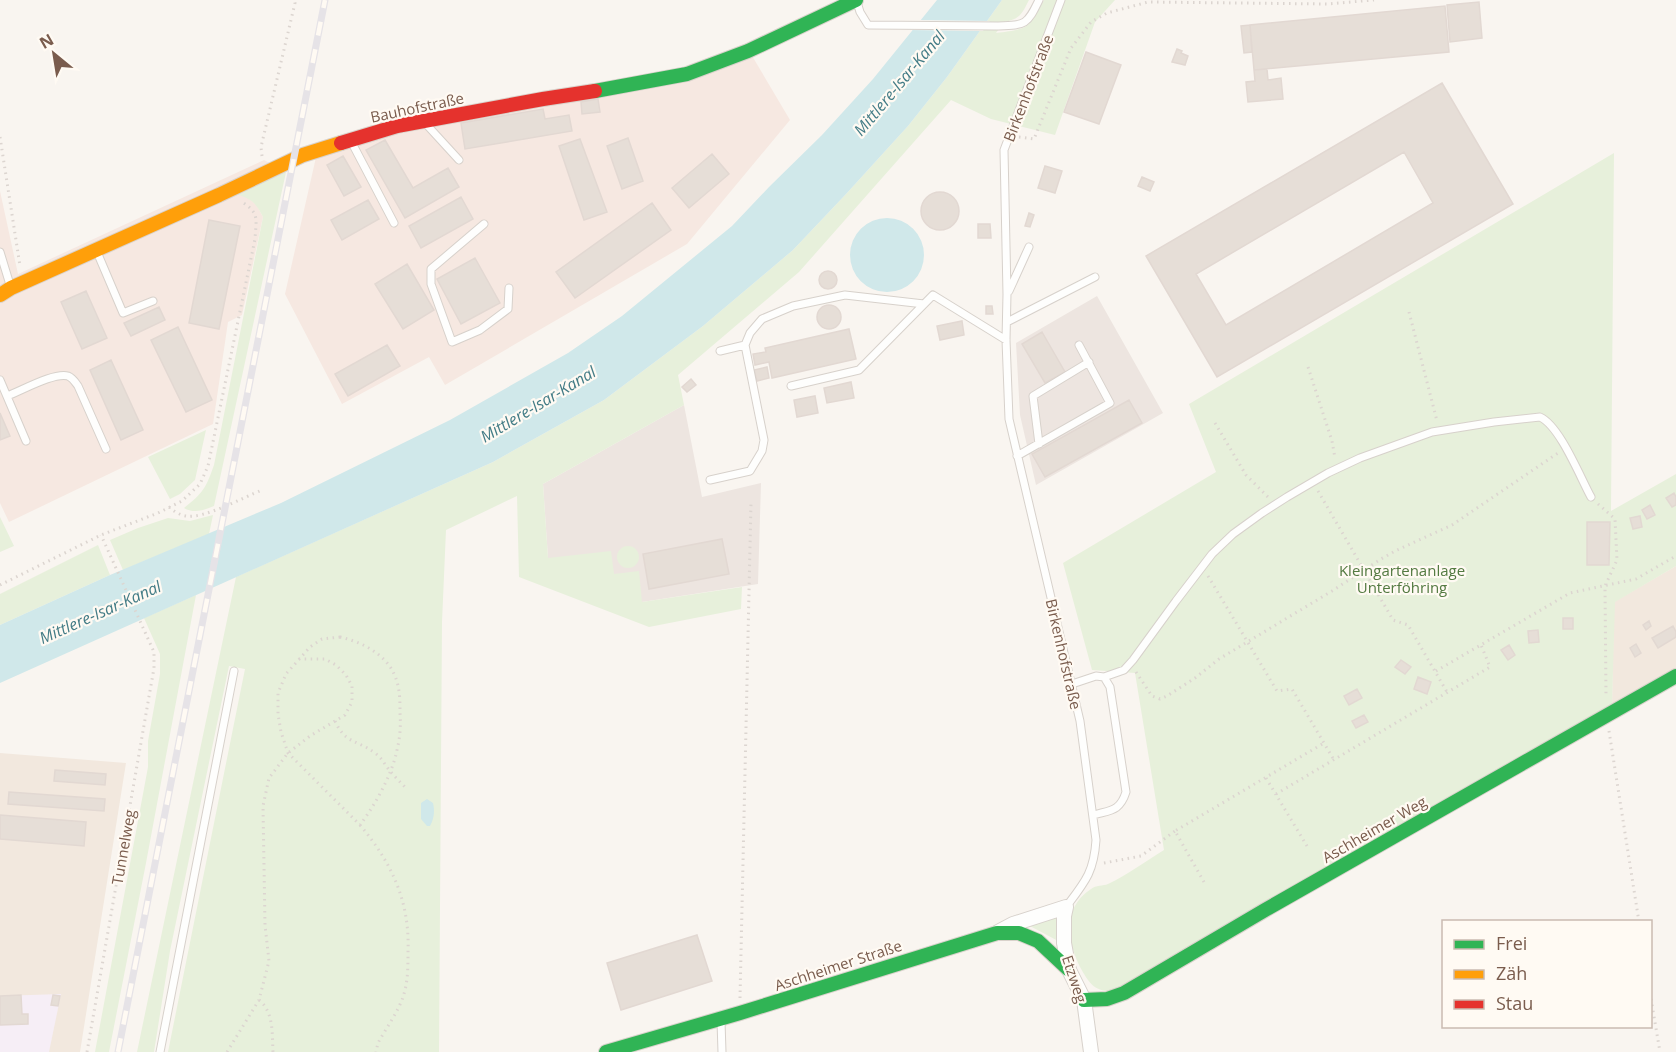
<svg xmlns="http://www.w3.org/2000/svg" width="1676" height="1052" font-family="'Open Sans',sans-serif">
  <style>
    .residential { fill: #f2e8de }
    .commercial { fill: #f6e8e1 }
    .industrial { fill: #ede5e0 }
    .education { fill: #f6eef6 }
    .green { fill: #e7f0db }
    .water { fill: #d0e8ea }
    .pier { fill: #f9f5f0 }
    .building { fill: #e6ded7; stroke: #e2d8d2; stroke-width: 1.5; fill-rule: evenodd }
    .lines { fill: none; stroke-linecap: round; stroke-linejoin: round }
    .lane-casing { stroke: #d7d1cb; stroke-width: 9 }
    .street-casing { stroke: #d7d1cb; stroke-width: 16 }
    .fast-casing { stroke: #d9d2cb; stroke-width: 16 }
    .slow-casing { stroke: #d9d2cb; stroke-width: 16 }
    .jam-casing { stroke: #d9d2cb; stroke-width: 16 }
    .path { stroke: #dcd5d0; stroke-width: 3; stroke-dasharray: 1.5 4.5; stroke-linecap: butt }
    .lane { stroke: #fefefd; stroke-width: 7 }
    .street { stroke: #fefefd; stroke-width: 14 }
    .fast { stroke: #30b455; stroke-width: 14 }
    .slow { stroke: #ff9f0a; stroke-width: 14 }
    .jam { stroke: #e5322d; stroke-width: 14 }
    .rail-casing { stroke: #e6e3e7; stroke-width: 7 }
    .rail { stroke: #fffaf3; stroke-width: 4.5; stroke-dasharray: 14; stroke-linecap: butt }
    .labels { text-anchor: middle; dominant-baseline: central; stroke-width: 4.5; stroke-linejoin: round; paint-order: stroke }
    .street-label { font-size: 15px; fill: #7a5c4d; stroke: #fffaf3 }
    .park-label { font-size: 15px; fill: #537a41; stroke: #fffaf3 }
    .water-label { font-size: 16px; font-style: italic; fill: #437c86; stroke: #fffaf3 }
  </style>
  <rect width="100%" height="100%" fill="#f9f5f0"/>
  <!-- residential -->
  <path class="residential" d="M1676,566V668L1612,705L1614,602Z
    M0,753L126,763L80,1052H0Z"/>
  <!-- commercial -->
  <path class="commercial" d="M745,44L790,120L687,244L445,385L429,357L342,404L285,294L319,144L685,67Z
    M264,160L286,172L237,194L247,197L256,204L263,217L242,315L228,322L213,424L9,522L0,503V191L18,274Z"/>
  <!-- industrial -->
  <path class="industrial" d="M1097,296L1163,413L1036,485L1020,415L1016,343Z
    M684,405L702,497L761,483L758,584L642,602L614,574L548,558L543,484Z"/>
  <!-- education -->
  <path class="education" d="M61,994L49,1052H0V996Z"/>
  <!-- green -->
  <path class="green" d="M1002,0H1029C1022,14 1020,19 1004,22L996,33C1028,29 1029,29 1044,0H1115L1095,22L1055,135L991,119L951,100L799,272L678,375L684,405L543,484L548,558L611,551L614,574L639,571L642,602L742,587L741,609L649,627L519,577L517,496L446,530L442,622L439,1052H168L245,669L229,666L170,951L154,1052H137L236,577L493,462L604,400L703,326L793,250L847,193L908,126L947,77Z
    M1614,153L1611,511L1676,474V566L1615,602L1612,705L1114,991C1094,992 1089,983 1080,967C1067,940 1062,908 1091,889C1096,885 1103,886 1108,884C1127,875 1146,861 1164,850L1135,673L1092,670L1063,563L1216,472L1189,404Z
    M286,172L214,506C204,510 194,514 184,508C203,493 206,488 214,465L263,217C256,203 252,199 236,194Z
    M206,430L195,480L180,494L170,499L148,457Z
    M213,515L209,534L123,570L110,540L138,528L168,518L190,521Z
    M0,517L14,546L0,552Z
    M98,545L110,575L0,625V594Z
    M617 557a11 11 0 1 1 22 0a11 11 0 1 1-22 0Z
    M196,595L146,863L109,1052H95L148,767V741L160,674V654L144,618Z
    M1058,916L1060,942L1030,926Z"/>
  <!-- water -->
  <path class="water" d="M937,0H1002L947,77L908,126L847,193L793,250L703,326L604,400L493,462L0,683V625L110,575L281,503L450,420L568,353L622,316L732,226L769,187L822,135L873,79Z
    M850 255a37 37 0 1 1 74 0a37 37 0 1 1-74 0Z
    M427,799L433,803C435,811 434,819 430,826H427L421,819V803Z"/>
  <!-- pier -->
  <path class="pier" d="M917,20L990,21L983,31L909,30Z"/>
  <!-- building -->
  <path class="building" d="M1479,2L1482,38L1450,42L1447,5Z
    M1445,6L1449,52L1254,70L1250,25Z
    M1250,25L1252,52L1244,53L1241,26Z
    M1177,49L1182,51L1181,53L1188,56L1185,65L1172,62Z
    M1086,52L1121,65L1099,124L1064,112Z
    M1267,69L1268,80L1281,78L1283,99L1248,102L1246,82L1255,81L1254,70Z
    M1442,83L1513,204L1217,377L1146,256ZM1404,152L1433,203L1226,325L1196,274Z
    M598,99L600,112L582,114L581,102Z
    M543,109L545,119L569,115L572,131L465,149L461,123Z
    M628,138L643,181L622,189L607,146Z
    M580,139L607,212L584,220L559,146Z
    M385,140L413,188L448,168L459,187L405,218L366,150Z
    M712,154L729,174L689,208L672,188Z
    M343,156L361,187L344,196L327,165Z
    M1045,166L1062,171L1055,193L1038,188Z
    M1142,177L1154,182L1150,191L1138,186Z
    M921 211a19 19 0 1 1 38 0a19 19 0 1 1-38 0Z
    M461,197L473,219L421,248L409,226Z
    M368,200L379,219L342,240L331,220Z
    M652,203L671,230L575,298L556,272Z
    M1029,213L1034,215L1030,227L1025,226Z
    M209,220L240,226L219,329L189,323Z
    M978,224H990L991,238H978Z
    M475,258L500,303L461,324L437,279Z
    M407,264L434,310L403,329L375,284Z
    M819 280a9 9 0 1 1 18 0a9 9 0 1 1-18 0Z
    M86,291L107,338L82,349L61,302Z
    M817 317a12 12 0 1 1 24 0a12 12 0 1 1-24 0Z
    M986,306H992L993,314H986Z
    M159,307L165,320L131,336L124,323Z
    M962,321L964,335L940,340L937,326Z
    M178,327L212,400L186,412L151,340Z
    M849,329L856,359L772,378L769,362L755,365L753,354L766,352L765,348Z
    M1042,332L1065,372L1045,383L1022,344Z
    M387,345L400,366L348,396L335,374Z
    M111,360L143,430L121,440L90,370Z
    M767,367L769,378L757,381L754,370Z
    M691,379L696,385L687,392L682,387Z
    M851,382L854,398L827,403L824,388Z
    M815,396L818,413L797,417L794,400Z
    M1129,400L1142,423L1045,477L1032,454Z
    M0,413L10,436L0,440Z
    M1674,493L1676,497V505L1672,507L1666,498Z
    M1650,505L1655,515L1647,519L1642,510Z
    M1640,516L1642,527L1633,529L1630,518Z
    M1587,522H1610L1609,565H1587Z
    M722,539L729,574L649,589L643,554Z
    M1563,618H1573V629H1563Z
    M1649,621L1651,626L1646,630L1643,625Z
    M1673,626L1676,632V637L1658,648L1652,638Z
    M1538,630L1539,642L1529,643L1528,631Z
    M1636,644L1641,653L1635,657L1630,648Z
    M1509,645L1515,655L1508,660L1501,650Z
    M1401,660L1411,667L1405,674L1395,667Z
    M1418,677L1431,682L1427,694L1414,689Z
    M1357,689L1362,698L1349,705L1344,696Z
    M1364,715L1368,722L1356,728L1352,721Z
    M55,770L106,774L105,785L54,781Z
    M9,792L105,799L104,811L8,804Z
    M0,815L86,822L84,846L0,839Z
    M697,935L712,981L621,1010L607,963Z
    M21,995L22,1014H28V1024L0,1025V996Z
    M53,995L60,996L58,1006L51,1005Z"/>
  <g class="lines">
    <defs>
      <path id="lane" d="M1061,0L1004,150L1007,294L1006,340L1009,419L1080,721L1096,840C1094,872 1085,882 1066,907
        M857,2L860,12L868,25L998,26C1026,25 1027,25 1039,0
        M426,124L459,160
        M352,143L394,223
        M484,224L431,269V284L452,342L480,330L508,309L509,288
        M0,252L11,288
        M97,252L123,313L153,301
        M1009,291L1029,247
        M1007,322L1095,277
        M720,351L745,345
        M0,380L26,441
        M791,386L859,370L933,295L1006,340
        M7,396C21,391 54,372 68,376C73,378 75,382 78,386L106,449
        M1039,444L1033,396L1089,362
        M1017,456L1110,403L1079,345
        M710,480L750,471L762,451L764,440L745,345L750,333L762,319L793,306L845,295L924,304
        M1104,677L1124,670L1133,660L1176,601L1212,554L1233,534L1262,513L1287,497L1328,473L1360,458L1432,432L1494,422L1540,417C1560,426 1580,477 1591,497
        M1072,684L1096,676L1104,677L1110,687L1126,792C1120,811 1111,810 1094,815
        M721,1021L722,1052
        M160,1052L234,671"/>
      <path id="street" d="M998,932L1013,924L1066,907L1064,916V943L1069,970L1084,1000L1091,1052"/>
      <path id="fast" d="M595,91L687,74L748,51L856,0
        M1084,1000L1107,999L1124,993L1265,910L1676,676
        M606,1052L740,1013L997,933H1019L1038,941L1069,970"/>
      <path id="slow" d="M0,295L11,288L219,195L303,155L341,143"/>
      <path id="jam" d="M341,143L397,126L543,99L595,91"/>
    </defs>
    <!-- lane casing -->
    <use href="#lane" class="lane-casing"/>
    <!-- street casing -->
    <use href="#street" class="street-casing"/>
    <!-- fast casing -->
    <use href="#fast" class="fast-casing"/>
    <!-- slow casing -->
    <use href="#slow" class="slow-casing"/>
    <!-- jam casing -->
    <use href="#jam" class="jam-casing"/>
    <!-- path -->
    <path class="path" d="M0,137L20,266
      M1019,137L1034,139L1071,48L1091,22L1107,13L1148,2L1327,4L1374,0
      M262,156L261,147L295,3L294,0
      M1409,312L1437,421
      M1308,367L1332,441L1335,458
      M1215,423L1246,475L1268,497
      M1318,491L1393,620L1408,625L1447,692
      M1598,504L1615,519L1617,560L1605,586L1606,697
      M169,507C174,511 179,515 186,516C204,519 244,497 262,490
      M1208,576L1277,691L1292,689L1334,760
      M0,585L101,535L158,513L182,501L200,484L208,466L255,239C256,220 260,213 242,202
      M340,637C362,642 386,654 395,676C400,688 400,701 400,713C401,725 400,738 397,750C392,775 375,805 360,825L288,753L281,732L278,714V693L286,674L310,647L322,639Z
      M1436,671L1570,593L1636,579L1676,556
      M1136,672L1152,696L1160,699L1167,696L1195,678L1219,659L1332,591L1381,559L1395,551L1452,525L1558,453
      M335,721C345,744 358,740 375,753C382,758 385,765 390,771C395,777 401,783 407,789
      M1609,731L1639,922
      M1266,778L1307,846
      M1276,794L1490,667L1481,645
      M360,825C392,863 410,902 408,952C408,966 408,980 404,994C399,1011 386,1028 378,1043L376,1052
      M1104,863L1141,856L1175,831
      M1204,882L1175,831L1324,743
      M1650,993L1660,1052
      M740,998L751,502
      M259,1000C274,1012 272,1034 273,1052
      M87,1052L154,668V652L101,535
      M227,1052L259,1000L269,961L265,925L263,806L269,778L288,753L310,736L345,715L352,702V686L346,675L336,665L325,659H299"/>
    <!-- lane -->
    <use href="#lane" class="lane"/>
    <!-- street -->
    <use href="#street" class="street"/>
    <!-- fast -->
    <use href="#fast" class="fast"/>
    <!-- slow -->
    <use href="#slow" class="slow"/>
    <!-- jam -->
    <use href="#jam" class="jam"/>
    <defs>
      <path id="rail" d="M118,1052L325,0"/>
    </defs>
    <!-- rail casing -->
    <use href="#rail" class="rail-casing"/>
    <!-- rail -->
    <use href="#rail" class="rail"/>
  </g>
  <g class="labels">
    <!-- street labels -->
    <g class="street-label">
      <text transform="translate(1028 88) rotate(-69)">Birkenhofstraße</text>
      <text transform="translate(417 107) rotate(-12)">Bauhofstraße</text>
      <text transform="translate(1064 654) rotate(77)">Birkenhofstraße</text>
      <text transform="translate(1374 829) rotate(-30)">Aschheimer Weg</text>
      <text transform="translate(123 847) rotate(-80)">Tunnelweg</text>
      <text transform="translate(838 965) rotate(-18)">Aschheimer Straße</text>
      <text transform="translate(1075 979) rotate(72)">Etzweg</text>
    </g>
    <!-- park labels -->
    <g class="park-label">
      <text x="1402" y="570">Kleingartenanlage<tspan x="1402" dy="17">Unterföhring</tspan></text>
    </g>
    <!-- water labels -->
    <g class="water-label">
      <text transform="translate(899 83) rotate(-50)">Mittlere-Isar-Kanal</text>
      <text transform="translate(538 404) rotate(-31)">Mittlere-Isar-Kanal</text>
      <text transform="translate(100 612) rotate(-24)">Mittlere-Isar-Kanal</text>
    </g>
  </g>
  <!-- legend -->
  <rect x="1442" y="920" width="210" height="108" fill="#fffaf3" stroke="#cabbb1" stroke-width="1.5"/>
  <rect x="1454" y="940" width="30" height="9" fill="#30b455" stroke="#cabbb1" stroke-width="1.5"/>
  <text x="1496" y="950" font-size="18" fill="#7a5c4d">Frei</text>
  <rect x="1454" y="970" width="30" height="9" fill="#ff9f0a" stroke="#cabbb1" stroke-width="1.5"/>
  <text x="1496" y="980" font-size="18" fill="#7a5c4d">Zäh</text>
  <rect x="1454" y="1000" width="30" height="9" fill="#e5322d" stroke="#cabbb1" stroke-width="1.5"/>
  <text x="1496" y="1010" font-size="18" fill="#7a5c4d">Stau</text>
  <!-- north arrow -->
  <g transform="translate(54 54) rotate(330)" stroke="#fffaf3" stroke-width="4.5" paint-order="stroke">
  <path d="M0-4.5L10 22L0 15L-10 22Z" fill="#7a5c4d"/>
  <text y="-9" font-size="16" font-weight="bold" text-anchor="middle" fill="#7a5c4d">N</text>
  </g>
</svg>
